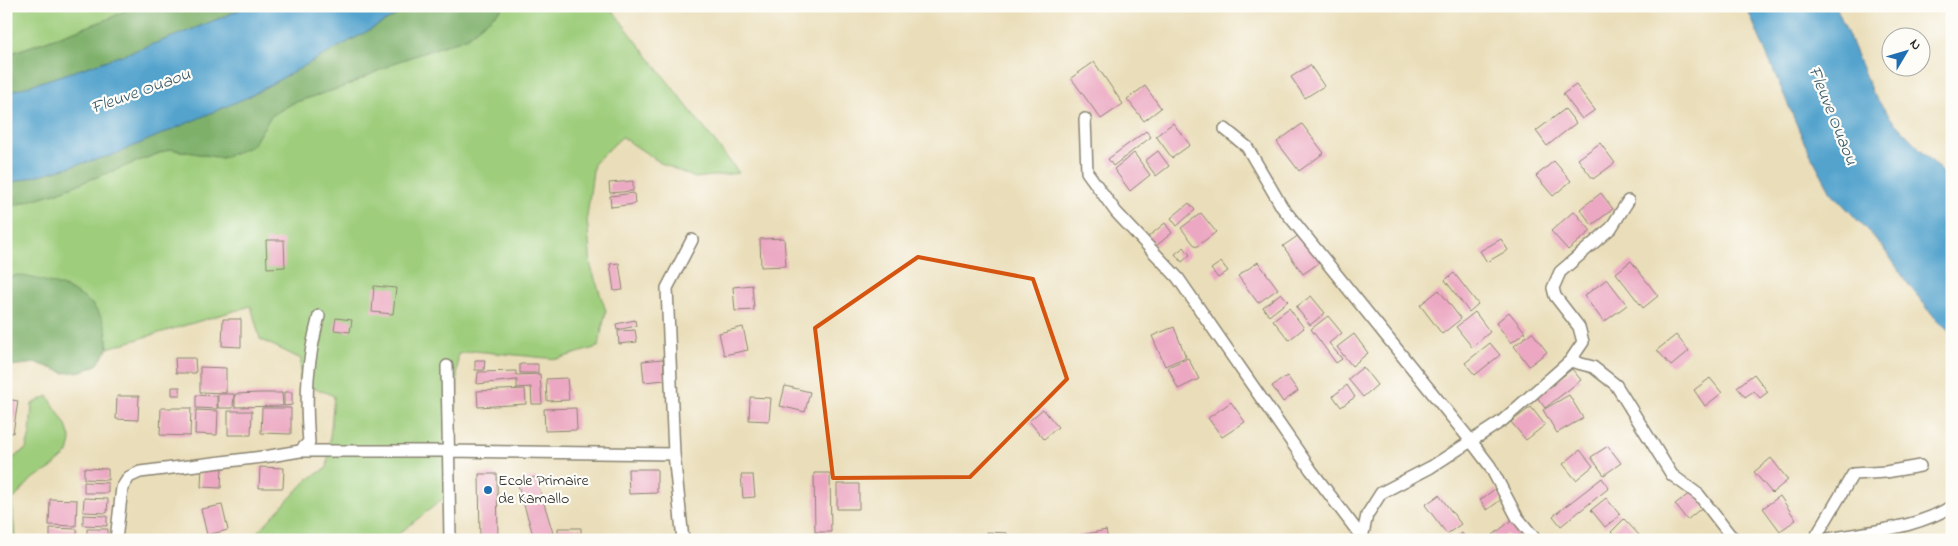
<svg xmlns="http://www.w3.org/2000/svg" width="1958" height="546" font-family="'Indie Flower',sans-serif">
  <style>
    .green { fill: #9ecd7b; stroke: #647c53 }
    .forest { fill: #7eb06b; stroke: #546e4b }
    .water { fill: #52a3cd; stroke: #3e677c }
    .building { fill: #eca8c2 }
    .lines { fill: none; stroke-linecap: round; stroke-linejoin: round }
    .minor-casing { stroke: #8a8472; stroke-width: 14 }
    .minor { stroke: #fff; stroke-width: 11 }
    .marked { fill: none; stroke: #d5540f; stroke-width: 4; stroke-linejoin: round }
    .poi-dot { fill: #1f6fb2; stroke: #fdfcf7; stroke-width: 2 }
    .labels { text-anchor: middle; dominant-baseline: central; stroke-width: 4.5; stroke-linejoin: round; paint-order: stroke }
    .poi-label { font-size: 16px; fill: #2b2b2b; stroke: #fdfcf7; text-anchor: start }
    .water-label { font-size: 18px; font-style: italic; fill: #3b5b6c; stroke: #fdfcf7 }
  </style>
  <rect width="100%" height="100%" fill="#fdfcf7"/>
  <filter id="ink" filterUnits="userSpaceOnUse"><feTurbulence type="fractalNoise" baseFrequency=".02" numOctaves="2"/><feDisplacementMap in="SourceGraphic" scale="10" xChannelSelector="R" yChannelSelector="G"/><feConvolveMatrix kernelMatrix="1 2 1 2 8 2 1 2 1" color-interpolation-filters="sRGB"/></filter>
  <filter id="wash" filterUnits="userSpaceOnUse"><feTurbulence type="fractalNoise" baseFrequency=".0096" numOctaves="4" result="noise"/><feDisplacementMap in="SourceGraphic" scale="20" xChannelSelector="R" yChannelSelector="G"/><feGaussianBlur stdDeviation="1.12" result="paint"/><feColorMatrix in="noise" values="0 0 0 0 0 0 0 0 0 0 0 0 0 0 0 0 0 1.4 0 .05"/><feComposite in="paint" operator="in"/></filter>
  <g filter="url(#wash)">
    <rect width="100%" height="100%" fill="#eadeba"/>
    <!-- green -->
    <path class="green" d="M6,6H135L106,20L6,55Z
      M505,6H609L739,173L695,178L661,163L622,137L594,163L587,217L591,267L606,311L598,347L557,359L474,351L458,354L453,491L391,540H250L308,479L327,468L334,396L300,382L301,359L260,339L251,306L108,348L105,325L93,305L68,288L17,275L6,279V208L55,193L170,149L222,158L252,146L271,116L293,103L346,86L399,61L466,38Z
      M48,396L66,425L71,441L68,453L50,469L32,479L12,501L15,540H6V459L13,458L26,449L30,434L32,404Z"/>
    <!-- forest -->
    <path class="forest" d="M135,6H248C170,41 88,67 6,93V55L106,20Z
      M413,6H505L466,38L399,61L346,86L293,103L271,116L252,146L222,158L170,149L55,193L6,208V184L113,155L248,97Z
      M17,275C50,281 92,290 105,325C107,332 107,341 108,348L98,364L84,371L65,373L37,363L10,366L6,368V279Z"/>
    <!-- water -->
    <path class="water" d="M248,6H413L248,97L113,155L6,184V93C88,67 170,41 248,6Z
      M1746,6H1836L1872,92L1893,121L1952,182V333L1936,319L1908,284L1883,247L1831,192L1805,144Z"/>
    <g id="blocks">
      <!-- building -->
      <path class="building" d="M1094,62L1123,104L1101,119L1071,78Z
        M1310,65L1324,86L1305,98L1291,77Z
        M1576,85L1595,110L1582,119L1563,94Z
        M1145,86L1161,108L1144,121L1127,99Z
        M1565,109L1576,123L1547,146L1536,131Z
        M1173,123L1190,145L1172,158L1156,136Z
        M1302,124L1324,153L1299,171L1277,142Z
        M1146,131L1151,137L1113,166L1108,159Z
        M1600,143L1615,163L1593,179L1578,159Z
        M1158,151L1169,166L1156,176L1145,161Z
        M1134,153L1150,175L1130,191L1114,169Z
        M1554,161L1571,181L1553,196L1536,176Z
        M633,181V191L610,193L609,183Z
        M634,193L635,204L611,207L610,196Z
        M1601,193L1613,209L1592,225L1580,209Z
        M1189,203L1195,210L1177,226L1171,218Z
        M1574,211L1591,231L1568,250L1551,231Z
        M1201,213L1216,232L1196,247L1181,228Z
        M1165,223L1172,233L1156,246L1148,237Z
        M1302,233L1322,261L1303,274L1283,246Z
        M784,238L786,266L761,267L760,239Z
        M1501,239L1508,250L1487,262L1480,251Z
        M266,240H284L285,267L267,268Z
        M1184,247L1190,255L1182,262L1175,254Z
        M1631,261L1658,296L1643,308L1616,273Z
        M1221,262L1228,271L1218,278L1211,269Z
        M1258,262L1278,289L1258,303L1238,276Z
        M619,263L623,290L614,291L610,264Z
        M1454,273L1478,304L1469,312L1445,280Z
        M1607,279L1627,305L1604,322L1584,296Z
        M752,285L754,310L735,311L733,287Z
        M374,286L396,288L393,314L372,312Z
        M1439,290L1461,319L1442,334L1420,305Z
        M1281,293L1288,301L1269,316L1263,307Z
        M1311,296L1325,313L1310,325L1296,307Z
        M1289,308L1304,328L1289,340L1273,320Z
        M1475,312L1490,332L1472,347L1456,327Z
        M1509,312L1525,332L1511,343L1496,323Z
        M1328,316L1342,333L1329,343L1342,359L1336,363L1311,329Z
        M336,318L352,320L350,332L334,330Z
        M223,319H241V347L222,346Z
        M635,320L636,326L617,330L616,324Z
        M743,327L748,350L724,355L719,333Z
        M1174,327L1186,357L1165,366L1152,336Z
        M635,330L637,342L619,344L618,331Z
        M1532,332L1547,352L1529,366L1514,346Z
        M1354,334L1368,353L1352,366L1337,347Z
        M1676,335L1689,351L1671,366L1657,350Z
        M1490,343L1500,355L1475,375L1465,363Z
        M175,358H195L196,373H176Z
        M1188,358L1199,379L1178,389L1168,367Z
        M663,359L665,380L644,382L642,361Z
        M475,360H485L484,370H475Z
        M520,364H538V373H520Z
        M200,367L226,368V393L200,392Z
        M1363,367L1377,385L1363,397L1348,379Z
        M1572,369L1581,380L1545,408L1537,397Z
        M516,371V375L540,374L542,404H532L531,387L517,388V380L477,384L478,372Z
        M1754,374L1768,392L1760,398L1754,391L1745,397L1737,387Z
        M1287,376L1298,391L1283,402L1272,386Z
        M567,378L569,400L547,401L546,379Z
        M1710,378L1722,393L1705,406L1694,390Z
        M1347,385L1355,397L1341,407L1333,396Z
        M785,386L810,392L805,412L780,406Z
        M172,387H180V395H172Z
        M525,389L526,404L478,407L477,391Z
        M284,392H292V405L284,406Z
        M260,393H282L283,406L235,407V394Z
        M218,394H234L233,408H218Z
        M196,395L217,396V409L196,408Z
        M1569,395L1583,418L1557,433L1543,410Z
        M117,396H139L138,420L116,419Z
        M750,397L771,398L769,421L749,420Z
        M6,399L18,401L13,433L6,432Z
        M1231,402L1245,422L1222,437L1208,418Z
        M1531,407L1545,425L1526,440L1511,422Z
        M161,408H191L190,436L160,435Z
        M262,408H291V434L261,433Z
        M576,408L577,430L545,431L544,409Z
        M1043,409L1058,427L1044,439L1029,421Z
        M196,410L218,411L217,435L195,434Z
        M228,411H252L251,435H228Z
        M1608,446L1621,463L1604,475L1591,457Z
        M1580,450L1593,466L1576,480L1563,464Z
        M1771,458L1788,480L1772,493L1754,472Z
        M202,466L222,467L221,488L201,487Z
        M260,467L284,468L283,488H259Z
        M84,468L108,469V480L84,479Z
        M628,469H657V493L629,494Z
        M814,473H830L831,532H815Z
        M479,474H497L498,540H480Z
        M741,475H753L755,497L743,498Z
        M536,477L553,533L534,538L517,482Z
        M1602,478L1609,488L1561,526L1553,516Z
        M84,482L108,483V493H84Z
        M837,484H859V509H837Z
        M1495,489L1502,499L1487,510L1480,500Z
        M1693,491L1704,506L1687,520L1675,504Z
        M1439,495L1461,524L1447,534L1425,505Z
        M1780,496L1796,520L1780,531L1763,508Z
        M84,498L108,499L107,513L83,512Z
        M1606,498L1620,515L1605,527L1591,510Z
        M50,499L77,500L76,526L49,525Z
        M222,505L228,530L207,535L201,509Z
        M83,515L107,516V526L83,525Z
        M1624,519L1640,536L1636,540H1618L1611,532Z
        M1512,520L1522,533L1513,540H1511L1507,534L1500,540H1490L1489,538Z
        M50,528L77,529V540H50Z
        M558,528H581V539H558Z
        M87,529H108V540H87Z
        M1106,530L1108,540H1068V538Z
        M987,532L1007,533V540H987Z
        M1462,533L1467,540H1453Z"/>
    </g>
  </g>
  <g filter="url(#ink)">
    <use href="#blocks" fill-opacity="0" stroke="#8a8472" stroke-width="1"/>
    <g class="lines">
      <defs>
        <path id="minor" d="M1085,119L1087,172L1116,212L1178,278L1311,470L1364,540
          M1225,129L1247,147L1282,207L1471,441L1490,466L1517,517L1536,540
          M1570,361L1593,367L1616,385L1672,475L1699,495L1730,535L1736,540
          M447,366L450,540
          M300,451H448L674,454
          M1362,538L1367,515L1381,493L1431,467L1502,421L1570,361L1583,342L1579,327L1555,296L1553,288L1560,272L1611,228L1628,201
          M116,540L122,488L129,477L140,472L270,456L300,451L309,442C305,395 307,361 319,316
          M683,540L674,454L667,288L692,240
          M1814,540L1853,474L1886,472L1920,466
          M1824,540C1866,531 1915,530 1952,506"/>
      </defs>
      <!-- minor casing -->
      <use href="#minor" class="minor-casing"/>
      <!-- minor -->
      <use href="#minor" class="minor"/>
    </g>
  </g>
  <!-- marked area -->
  <path class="marked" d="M918,257L1033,279L1067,379L970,477L833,478L815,328Z"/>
  <!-- markers -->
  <circle class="poi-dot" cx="488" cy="490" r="5"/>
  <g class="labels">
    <!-- poi labels -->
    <g class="poi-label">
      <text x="498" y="481">Ecole Primaire<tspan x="498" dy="18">de Kamallo</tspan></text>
    </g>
    <!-- water labels -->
    <g class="water-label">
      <text transform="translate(141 92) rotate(-20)">Fleuve Ouaou</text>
      <text transform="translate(1832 116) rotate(68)">Fleuve Ouaou</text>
    </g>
  </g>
  <!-- margin -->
  <rect width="1958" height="546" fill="none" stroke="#fdfcf7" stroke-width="25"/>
  <!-- north arrow -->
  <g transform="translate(1906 52) rotate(52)"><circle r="24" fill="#fdfcf7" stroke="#a9a8a5"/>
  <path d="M0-4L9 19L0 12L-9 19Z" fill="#1f6fb2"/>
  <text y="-8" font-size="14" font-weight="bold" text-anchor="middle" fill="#2b2b2b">N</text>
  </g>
</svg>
